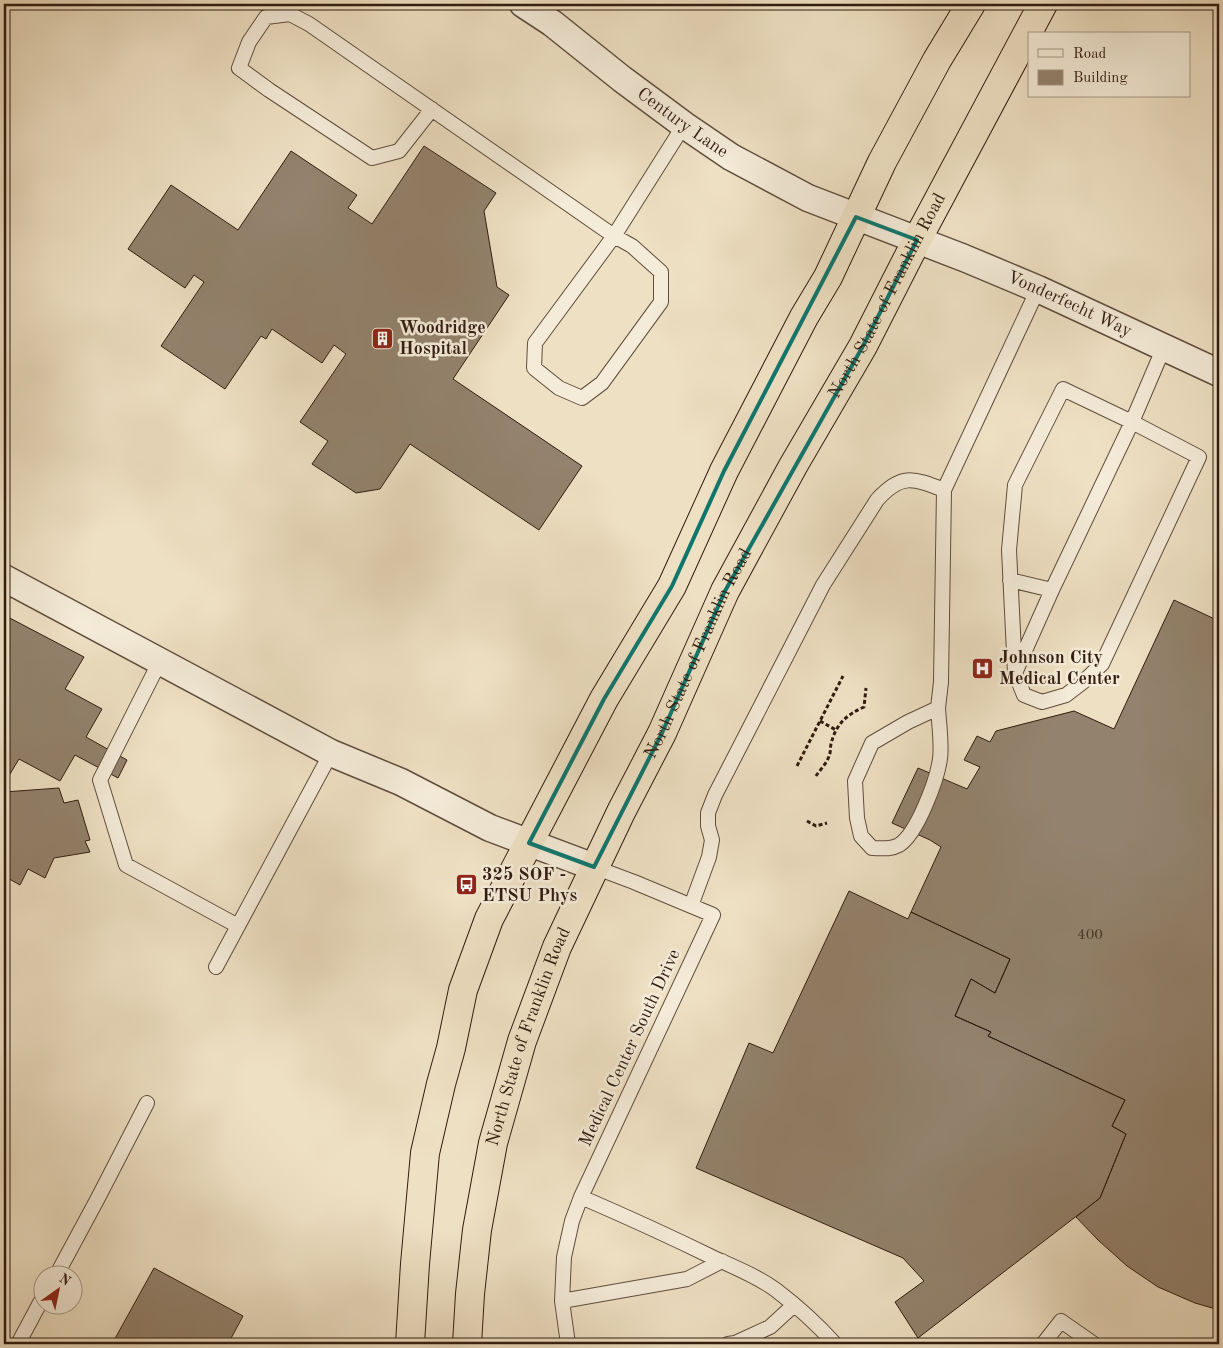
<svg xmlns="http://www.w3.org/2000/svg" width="1223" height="1348" font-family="'Old Standard TT',serif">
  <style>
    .building { fill: #93826d; stroke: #311c10 }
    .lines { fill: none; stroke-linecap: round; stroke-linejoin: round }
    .service-casing { stroke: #604d3d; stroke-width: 16 }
    .minor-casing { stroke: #604d3d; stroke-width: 29 }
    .trunk-casing { stroke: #311c10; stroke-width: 30 }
    .path { stroke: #311c10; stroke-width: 3; stroke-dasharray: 4 2.5; stroke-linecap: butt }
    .service { stroke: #f4ebd8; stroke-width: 14 }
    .minor { stroke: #f4ebd8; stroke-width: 26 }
    .trunk { stroke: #eee0c3; stroke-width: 28 }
    .marked { fill: none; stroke: #0f766e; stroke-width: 4; stroke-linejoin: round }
    .labels { text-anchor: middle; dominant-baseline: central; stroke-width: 5; stroke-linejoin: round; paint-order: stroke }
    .number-label { font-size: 15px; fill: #4a3627 }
    .street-label { font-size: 18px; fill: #311c10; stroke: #f4ebd8 }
    .poi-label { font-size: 18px; font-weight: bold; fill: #311c10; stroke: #f4ebd8; text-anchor: start }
  </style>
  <rect width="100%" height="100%" fill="#eee0c3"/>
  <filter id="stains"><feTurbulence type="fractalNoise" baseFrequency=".004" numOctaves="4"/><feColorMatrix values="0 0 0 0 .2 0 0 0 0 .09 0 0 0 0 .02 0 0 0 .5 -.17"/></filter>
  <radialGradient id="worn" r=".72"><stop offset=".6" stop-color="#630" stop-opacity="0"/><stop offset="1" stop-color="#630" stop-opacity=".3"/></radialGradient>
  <!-- building -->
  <path class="building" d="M424,146L496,193L484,211L497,287L509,295L453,379L582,466L539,530L410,444L380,489L356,493L312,464L328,441L300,422L346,354L334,345L322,363L272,329L266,339L261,336L225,389L161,346L204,282L194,275L185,288L128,249L171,185L238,230L291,151L357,195L348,208L372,224Z
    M1174,600L1219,621V1310L1195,1303L1158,1287L1127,1266L1098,1240L1076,1217L1100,1198L1126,1134L1112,1126L1125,1100L988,1036L991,1032L955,1016L971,979L995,993L1010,959L911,912L941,847L930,840L892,823L918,768L967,789L980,767L964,760L977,736L990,742L996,731L1074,711L1114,729Z
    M4,615L84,657L65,689L102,709L86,737L127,760L118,778L75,755L60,781L19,759L4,784Z
    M59,788L64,803L78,800L90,840L85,841L90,852L54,858L45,878L28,869L20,885L4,876V792Z
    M849,891L908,919L911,912L1010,959L995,993L971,979L955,1016L991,1032L988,1036L1125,1100L1112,1126L1126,1134L1100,1198L918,1338L895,1302L924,1281L903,1258L696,1168L749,1043L773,1053Z
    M154,1268L243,1316L228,1344H112Z"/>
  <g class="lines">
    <defs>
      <path id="service" d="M432,109L399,151L372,158L269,90L239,68L249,42L266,17L290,14L309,24L614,236L535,343L534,368L559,388L582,398L602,383L661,302V272L632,246L614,236L684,125
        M1010,580L1052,590L1015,673L1024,695L1042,702L1066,695L1083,682L1102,664L1199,457L1132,422L1063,389L1015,485L1009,550L1015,673
        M1052,590L1132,422L1164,347
        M160,661L100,780L126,865L238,926
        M938,708C939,723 942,746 940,759C937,780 917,834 899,845C890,850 881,848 872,848L861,836L857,818L855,781L872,743L908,722L938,708L941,682L944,490L1038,289
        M691,906L709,857L712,840L708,826V813L715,795L823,585L877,500C901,473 913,478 944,490
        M216,967L331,753
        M581,1197L713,915L634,882L594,867
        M56,1276L98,1198L147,1103
        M562,1301L687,1279L722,1261
        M18,1344L42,1299
        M568,1344L562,1301L564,1257L572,1221L581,1197C625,1216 669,1236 712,1257C734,1267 757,1276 776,1290C797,1306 818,1325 835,1344
        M728,1344L735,1343L770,1327L794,1305
        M1043,1344L1061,1321L1094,1344"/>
      <g id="minor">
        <path id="s1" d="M523,4L552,23L622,79L684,125L731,157L808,198L964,258L1038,289L1219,373"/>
        <path d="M4,578L331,753L401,782L490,828L594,867"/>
      </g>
      <g id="trunk">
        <path d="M410,1344L415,1264L425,1153L441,1084L451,1048L463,990L489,919L604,699L672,586L724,471L804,317L828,277L882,162L937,60L971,4"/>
        <path id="s2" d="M467,1344L470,1294L477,1230L493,1143L522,1041L557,947L621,812L662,733L725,591L793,466L863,346L917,240L1043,4"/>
      </g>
    </defs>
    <!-- service casing -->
    <use href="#service" class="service-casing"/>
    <!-- minor casing -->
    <use href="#minor" class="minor-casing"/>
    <!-- trunk casing -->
    <use href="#trunk" class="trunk-casing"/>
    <!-- path -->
    <path class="path" d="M820,721L836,730
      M797,766L843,676
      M816,776C820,770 827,763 829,756C831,752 830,748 831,744C836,724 846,715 864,707L866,688
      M807,821L816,826L827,823"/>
    <!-- service -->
    <use href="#service" class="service"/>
    <!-- minor -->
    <use href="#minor" class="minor"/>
    <!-- trunk -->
    <use href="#trunk" class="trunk"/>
  </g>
  <!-- marked area -->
  <path class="marked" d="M856,217L917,240L863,346L725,591L662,733L594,867L529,843L604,699L672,586L724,471Z"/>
  <!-- icons -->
  <defs>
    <symbol id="building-square" viewBox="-11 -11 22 22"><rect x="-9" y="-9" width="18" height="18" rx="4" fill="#8f2418" stroke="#f4ebd8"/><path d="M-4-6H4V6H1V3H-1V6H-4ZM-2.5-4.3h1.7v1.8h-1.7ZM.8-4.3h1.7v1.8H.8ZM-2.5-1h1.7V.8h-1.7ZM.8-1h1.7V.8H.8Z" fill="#fff"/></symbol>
    <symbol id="hospital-square" viewBox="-11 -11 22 22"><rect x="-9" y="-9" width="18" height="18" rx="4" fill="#8f2418" stroke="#f4ebd8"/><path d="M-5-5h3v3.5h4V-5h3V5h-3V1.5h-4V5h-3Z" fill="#fff"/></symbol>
    <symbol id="bus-square" viewBox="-11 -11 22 22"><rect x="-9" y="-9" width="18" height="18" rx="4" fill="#8f2418" stroke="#f4ebd8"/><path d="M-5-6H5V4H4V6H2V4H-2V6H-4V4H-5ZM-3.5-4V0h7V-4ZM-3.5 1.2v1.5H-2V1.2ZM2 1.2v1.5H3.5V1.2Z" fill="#fff"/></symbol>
  </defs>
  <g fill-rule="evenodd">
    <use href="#building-square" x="370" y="326" width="25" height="25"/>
    <use href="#hospital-square" x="970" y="656" width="25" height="25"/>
    <use href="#bus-square" x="454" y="872" width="25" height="25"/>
  </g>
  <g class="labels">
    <!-- number labels -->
    <g class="number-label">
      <text x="1090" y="935">400</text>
    </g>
    <!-- street labels -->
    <g class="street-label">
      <text stroke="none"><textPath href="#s1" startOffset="199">Century Lane</textPath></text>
      <text stroke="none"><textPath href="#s2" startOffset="1140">North State of Franklin Road</textPath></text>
      <text stroke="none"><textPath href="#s1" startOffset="628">Vonderfecht Way</textPath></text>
      <text stroke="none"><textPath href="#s2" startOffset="735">North State of Franklin Road</textPath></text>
      <text stroke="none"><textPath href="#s2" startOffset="315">North State of Franklin Road</textPath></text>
      <text transform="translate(630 1048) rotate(-65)">Medical Center South Drive</text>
    </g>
    <!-- poi labels -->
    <g class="poi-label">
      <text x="399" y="328">Woodridge<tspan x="399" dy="21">Hospital</tspan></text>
      <text x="999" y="658">Johnson City<tspan x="999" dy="21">Medical Center</tspan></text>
      <text x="482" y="875">325 SOF -<tspan x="482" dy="21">ETSU Phys</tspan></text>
    </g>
  </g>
  <!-- margin -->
  <rect width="1223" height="1348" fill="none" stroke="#eee0c3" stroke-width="20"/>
  <rect x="5" y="5" width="1213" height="1338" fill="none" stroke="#311c10" stroke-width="2.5"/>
  <rect x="10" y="10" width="1203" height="1328" fill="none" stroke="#311c10"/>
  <!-- legend -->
  <rect x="1028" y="32" width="162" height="65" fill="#f4ebd8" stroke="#a69888"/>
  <rect x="1038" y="49" width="25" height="8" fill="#f4ebd8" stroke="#a69888"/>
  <text x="1073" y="58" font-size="15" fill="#311c10">Road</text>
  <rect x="1038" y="70" width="25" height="15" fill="#93826d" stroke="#a69888"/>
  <text x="1073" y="82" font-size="15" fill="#311c10">Building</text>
  <!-- north arrow -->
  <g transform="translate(58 1290) rotate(33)"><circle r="24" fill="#f4ebd8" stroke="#a69888"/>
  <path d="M0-4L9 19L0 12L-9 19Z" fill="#8f2418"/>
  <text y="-8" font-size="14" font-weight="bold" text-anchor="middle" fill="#311c10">N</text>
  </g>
  <rect width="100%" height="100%" filter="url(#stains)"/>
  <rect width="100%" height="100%" fill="url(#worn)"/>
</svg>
